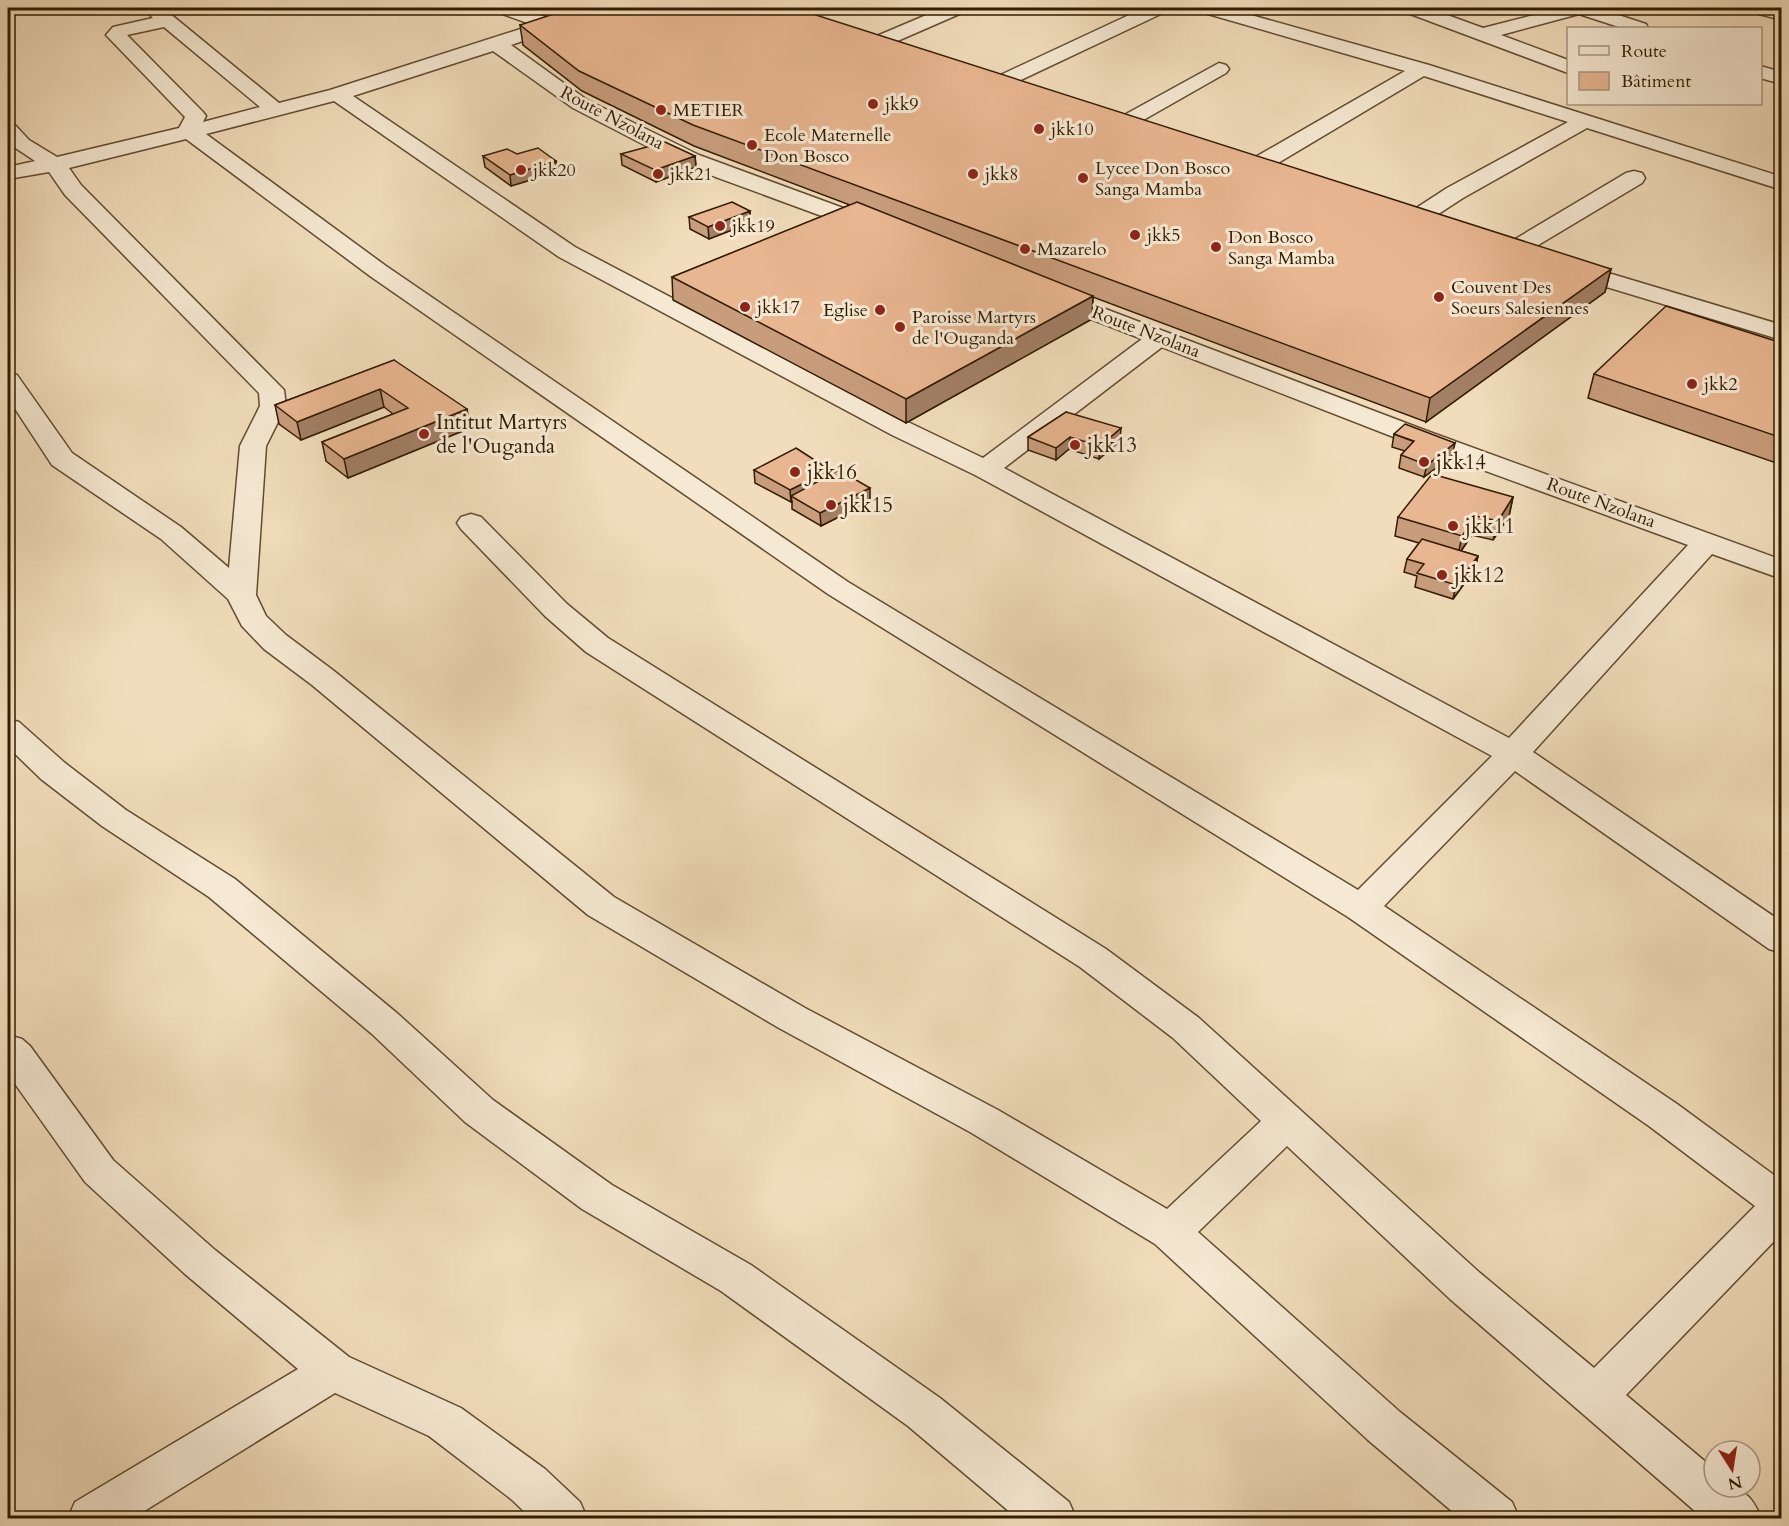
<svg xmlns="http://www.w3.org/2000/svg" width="1789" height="1526" font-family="Cardo,serif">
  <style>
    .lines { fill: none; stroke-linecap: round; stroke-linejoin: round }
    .minor-casing { stroke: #614c2f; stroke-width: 3 }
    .minor { fill: #f6e9d3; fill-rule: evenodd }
    .wall { fill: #c89d7c; stroke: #311c00; stroke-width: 1.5 }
    .shaded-wall { fill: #a27f65; stroke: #311c00; stroke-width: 1.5 }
    .building { fill: #e8b690; stroke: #311c00; stroke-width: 1.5 }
    .poi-dot { fill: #8f2418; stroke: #f6e9d3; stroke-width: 2 }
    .labels { text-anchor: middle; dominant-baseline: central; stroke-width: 6; stroke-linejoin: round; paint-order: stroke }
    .far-poi-label { font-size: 18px; fill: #311c00; stroke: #f6e9d3; text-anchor: start }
    .far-street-label { font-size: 18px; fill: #311c00; stroke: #f6e9d3 }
    .poi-label { font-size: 21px; fill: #311c00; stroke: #f6e9d3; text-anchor: start }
  </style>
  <rect width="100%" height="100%" fill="#f1ddbb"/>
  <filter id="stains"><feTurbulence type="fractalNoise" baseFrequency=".00333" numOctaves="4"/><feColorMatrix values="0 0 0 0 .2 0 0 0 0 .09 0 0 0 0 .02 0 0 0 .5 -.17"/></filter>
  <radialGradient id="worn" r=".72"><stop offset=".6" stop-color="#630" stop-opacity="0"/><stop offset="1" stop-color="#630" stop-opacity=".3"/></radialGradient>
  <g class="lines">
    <defs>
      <path id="minor" d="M143,8H163L279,103L330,90L533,25L497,12L495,8H520L551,19L584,8H610L608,12L511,45L587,100L699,155L884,223L887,228L884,233H868L683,165L573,108L493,51L353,96L575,247L910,423L983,458L1142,339L1042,300L1038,295L1042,290L1050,288L1427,431L1782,560V579L1712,554L1533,752L1782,922V953L1769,949L1515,771L1384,906L1677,1104L1782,1181V1233L1626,1395L1714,1469V1487C1740,1487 1751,1492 1761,1518H1703L1450,1299L1287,1146L1198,1232L1400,1412L1512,1502L1519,1518H1460L1368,1440L1155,1244L970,1132L779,1028L588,915L312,685L264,649L242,626L228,599L161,539L52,465L8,398V372L17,375L72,453L181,527L229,568L240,446L260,406L259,393L65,195L49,172L8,179V167L35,161L8,143V123L15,125L29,140L57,157L179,128L185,117L106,35L113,27L153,18ZM164,27L260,107L203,122L206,116L203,112L127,35ZM334,101L559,257L892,435L975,475L1492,756L1358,890L848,582L386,266L206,134ZM186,139L370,276L828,594L1348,917L1649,1126L1755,1206L1594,1368L1480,1273L1199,1018L1106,949L608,638L567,604L481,517L471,514L461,517L457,523L461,529L545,616L586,652L1080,967L1173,1038L1261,1121L1167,1209L998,1110L805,1008L614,897L334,671L286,635L266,616L256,595L266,446L286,406L284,390L81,185L69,168ZM1162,347L1409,443L1688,545L1509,738L1004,468Z
        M943,8H966L964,12L879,49L872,51L862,45L865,41Z
        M1144,8H1167L1165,12L1006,87H992L989,83L992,79Z
        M1199,8H1226L1429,65L1782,177V190L1587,128L1463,198L1423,224H1407L1404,219L1407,214L1447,188L1568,122L1424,76L1261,173H1245L1242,168L1245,163L1405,71L1201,12Z
        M1403,8H1428L1483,28L1561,8H1597L1646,24L1648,28H1622L1579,14L1501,35L1568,60V73L1405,12Z
        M1749,8L1782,9V20L1751,12Z
        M1219,63L1226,65L1229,69L1226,73L1131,127H1117L1114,123L1117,119Z
        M1760,66L1782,72V84L1760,78Z
        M1634,171L1642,173L1645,178L1642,183L1523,254H1507L1503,249L1507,244L1626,173Z
        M1565,260L1782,325V340L1557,272L1553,267L1557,262Z
        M8,719L19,722L65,763L126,810L235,879L398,1014L493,1100L612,1185L751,1265L940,1398L1069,1502L1076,1518H1017L908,1426L721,1291L582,1209L465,1122L372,1034L209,897L102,826L41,779L8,747Z
        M8,1035L22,1039L30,1046L113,1160L215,1250L349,1357L461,1408L545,1469L580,1502L587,1518H531L511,1499L429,1436L335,1393L133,1518H68L75,1502L298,1369L185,1274L85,1182L8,1074Z"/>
    </defs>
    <!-- minor casing -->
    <use href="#minor" class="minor-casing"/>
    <!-- minor -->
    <use href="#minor" class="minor"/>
  </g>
  <!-- wall -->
  <path class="wall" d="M520,25L1611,269L1605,292L1426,422L1093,297L1092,319L906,423L673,300L672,277L850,205L694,146L582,91L523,45Z
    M517,154L556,161L557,172L511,186L485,167L483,156Z
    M621,154L695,156L696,167L656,182L622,165Z
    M750,211V223L709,239L690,229L689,217Z
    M1782,343V465L1588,398L1594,374Z
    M394,360L470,428L348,478L326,461L322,442L393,414L384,407L301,440L279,424L275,405Z
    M1066,412L1120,441L1099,459L1069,449L1056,460L1028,450V437Z
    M1394,434L1452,456L1424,477L1399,468L1401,455L1405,451L1392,447Z
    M754,470L831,475L870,501L821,526L792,509V502H791L755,483Z
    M1513,497L1509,516L1493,540L1472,535L1461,551L1478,556L1475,569L1453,599L1415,587L1417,576L1404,572L1407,559L1419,543L1395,536L1398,517Z"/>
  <!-- shaded-wall -->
  <path class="shaded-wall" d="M695,156L696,167L656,182L655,170Z
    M556,161L557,172L511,186L510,175Z
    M750,211V223L709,239L708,227Z
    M1611,269L1605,292L1426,422L1430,398Z
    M1093,296L1092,319L906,423V399Z
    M380,389L384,407L301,440L297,422Z
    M467,409L470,428L348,478L344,459Z
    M1121,428L1120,441L1099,459L1100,446Z
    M1070,437L1069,449L1056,460V448Z
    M1455,443L1452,456L1424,477L1427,465Z
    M830,470L831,483L791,496L792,502H791L790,490Z
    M870,488V501L821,526L820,513Z
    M1513,497L1509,516L1493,540L1498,521Z
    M1476,516L1472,535L1458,555L1462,536Z
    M1478,556L1475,569L1453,599L1456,585Z"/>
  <!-- building -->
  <path class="building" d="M572,8H794L1611,269L1430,398L693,125L579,71L520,25Z
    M665,142L695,156L655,170L621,154Z
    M538,148L556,161L510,175L483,156L507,149L517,154Z
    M732,202L750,211L708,227L689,217Z
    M857,202L1093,296L906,399L672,277Z
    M1666,306L1782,343V438L1594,374Z
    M394,360L467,409L344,459L322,442L408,408L380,389L297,422L275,405Z
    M1066,412L1121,428L1100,446L1070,437L1056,448L1028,437Z
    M1405,424L1455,443L1427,465L1401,455L1414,441L1394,434Z
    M796,448L830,470L790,490L754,470Z
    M839,470L870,488L820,513L791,496Z
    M1432,474L1513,497L1498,521L1476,516L1462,536L1398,517Z
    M1422,539L1478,556L1456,585L1417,573L1424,564L1407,559Z"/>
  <!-- markers -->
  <g class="poi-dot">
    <circle cx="873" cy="104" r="6"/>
    <circle cx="661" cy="110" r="6"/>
    <circle cx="1039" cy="129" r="6"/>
    <circle cx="752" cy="145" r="6"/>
    <circle cx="521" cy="170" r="6"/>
    <circle cx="658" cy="174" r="6"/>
    <circle cx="973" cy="174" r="6"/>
    <circle cx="1083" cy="178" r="6"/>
    <circle cx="720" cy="226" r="6"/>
    <circle cx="1135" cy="235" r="6"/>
    <circle cx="1216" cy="247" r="6"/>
    <circle cx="1025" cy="249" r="6"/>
    <circle cx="1439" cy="297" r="6"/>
    <circle cx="745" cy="307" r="6"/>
    <circle cx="880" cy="310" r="6"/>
    <circle cx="900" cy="327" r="6"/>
    <circle cx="1692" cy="384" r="6"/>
    <circle cx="424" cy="434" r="6"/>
    <circle cx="1075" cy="445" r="6"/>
    <circle cx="1424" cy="462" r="6"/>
    <circle cx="795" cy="472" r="6"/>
    <circle cx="831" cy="505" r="6"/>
    <circle cx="1453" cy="526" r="6"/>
    <circle cx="1442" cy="575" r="6"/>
  </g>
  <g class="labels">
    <!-- far-poi labels -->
    <g class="far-poi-label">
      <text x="885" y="104">jkk9</text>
      <text x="673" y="110">METIER</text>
      <text x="1051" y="129">jkk10</text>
      <text x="764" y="135">Ecole Maternelle<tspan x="764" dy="21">Don Bosco</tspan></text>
      <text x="1095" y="168">Lycee Don Bosco<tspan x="1095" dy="21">Sanga Mamba</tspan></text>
      <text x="533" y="170">jkk20</text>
      <text x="670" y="174">jkk21</text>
      <text x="985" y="174">jkk8</text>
      <text x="732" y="226">jkk19</text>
      <text x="1147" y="235">jkk5</text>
      <text x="1228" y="237">Don Bosco<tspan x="1228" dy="21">Sanga Mamba</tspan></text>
      <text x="1037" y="249">Mazarelo</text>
      <text x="1451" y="287">Couvent Des<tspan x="1451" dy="21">Soeurs Salesiennes</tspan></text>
      <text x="757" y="307">jkk17</text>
      <text x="868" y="310" text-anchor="end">Eglise</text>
      <text x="912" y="317">Paroisse Martyrs<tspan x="912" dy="21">de l'Ouganda</tspan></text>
      <text x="1704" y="384">jkk2</text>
    </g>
    <!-- far-street labels -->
    <g class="far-street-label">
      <text transform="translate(612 118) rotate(28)">Route Nzolana</text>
      <text transform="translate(1146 332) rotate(21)">Route Nzolana</text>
      <text transform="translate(1601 503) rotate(20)">Route Nzolana</text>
    </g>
    <!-- poi labels -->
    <g class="poi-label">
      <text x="436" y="422">Intitut Martyrs<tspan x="436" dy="24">de l'Ouganda</tspan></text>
      <text x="1087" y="445">jkk13</text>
      <text x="1436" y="462">jkk14</text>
      <text x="807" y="472">jkk16</text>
      <text x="843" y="505">jkk15</text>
      <text x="1465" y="526">jkk11</text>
      <text x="1454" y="575">jkk12</text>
    </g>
  </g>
  <!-- margin -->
  <rect width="1789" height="1526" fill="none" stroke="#f1ddbb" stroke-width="30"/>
  <rect x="9" y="9" width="1771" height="1508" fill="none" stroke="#311c00" stroke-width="3"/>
  <rect x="15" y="15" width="1759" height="1496" fill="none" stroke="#311c00" stroke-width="1.5"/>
  <!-- legend -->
  <rect x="1567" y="27" width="195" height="78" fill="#f6e9d3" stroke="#a7977f" stroke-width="1.5"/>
  <rect x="1579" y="46" width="30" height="9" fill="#f6e9d3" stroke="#a7977f" stroke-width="1.5"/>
  <text x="1621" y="57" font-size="18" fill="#311c00">Route</text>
  <rect x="1579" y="72" width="30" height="18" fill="#e8b690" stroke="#a7977f" stroke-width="1.5"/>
  <text x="1621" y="87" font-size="18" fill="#311c00">Bâtiment</text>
  <!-- north arrow -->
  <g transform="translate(1732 1469) rotate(168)"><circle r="28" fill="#f6e9d3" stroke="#a7977f" stroke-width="1.5"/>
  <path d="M0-4.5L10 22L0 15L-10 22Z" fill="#8f2418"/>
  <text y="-9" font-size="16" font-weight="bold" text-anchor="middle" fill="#311c00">N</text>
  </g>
  <rect width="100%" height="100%" filter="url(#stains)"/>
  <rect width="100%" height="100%" fill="url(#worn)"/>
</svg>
